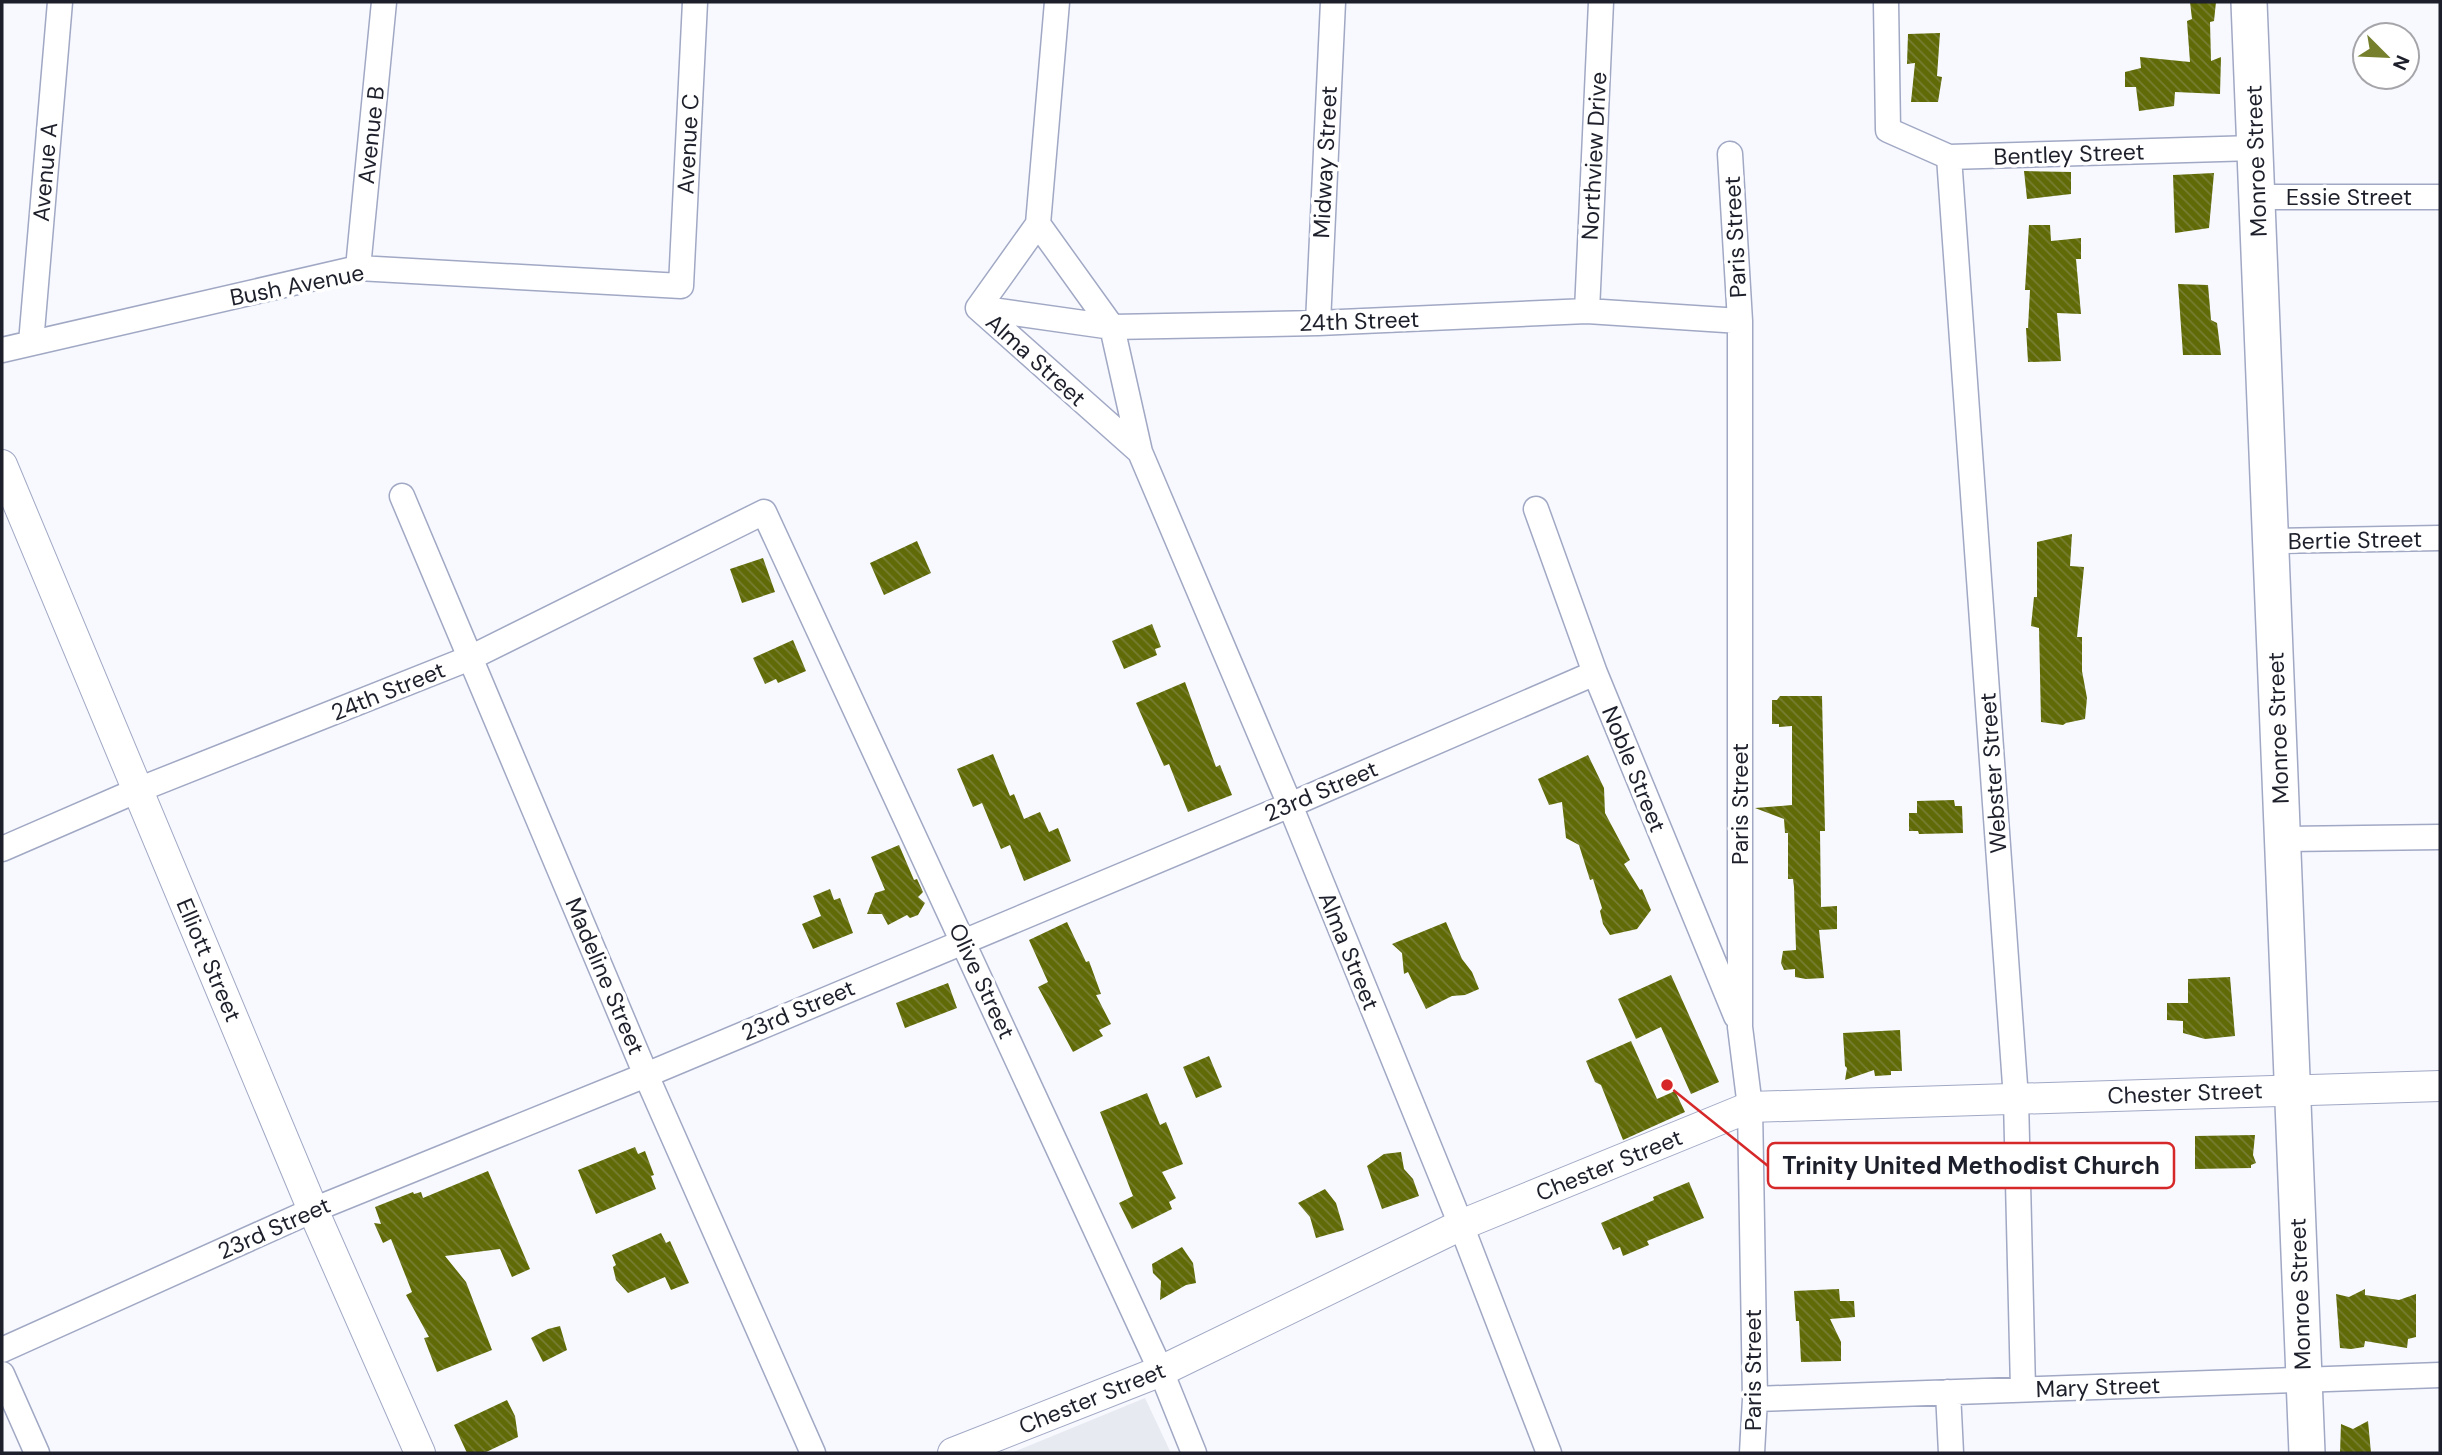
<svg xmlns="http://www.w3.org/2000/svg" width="2442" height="1455" font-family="'DM Sans',sans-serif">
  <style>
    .built { fill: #e8eaf1 }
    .building { fill: url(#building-back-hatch) }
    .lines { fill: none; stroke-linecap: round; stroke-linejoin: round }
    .minor-casing { stroke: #a1a8c4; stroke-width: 27 }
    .tertiary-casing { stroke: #a1a8c4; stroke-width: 32 }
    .secondary-casing { stroke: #a1a8c4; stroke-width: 38 }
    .minor { stroke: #fff; stroke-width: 24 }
    .tertiary { stroke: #fff; stroke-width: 30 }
    .secondary { stroke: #fff; stroke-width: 35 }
    .labels { text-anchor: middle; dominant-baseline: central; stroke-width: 7; stroke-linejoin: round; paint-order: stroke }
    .street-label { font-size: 23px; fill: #1d1f2a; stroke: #fff }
    .leader { fill: none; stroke: #d62828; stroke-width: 2.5 }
    .callout-dot { fill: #d62828; stroke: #fff; stroke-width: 2.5 }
    .callout { fill: #fff; stroke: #d62828; stroke-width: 2.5 }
    .callout-label { font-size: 24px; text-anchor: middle; font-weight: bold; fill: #1d1f2a }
  </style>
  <defs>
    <pattern id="building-back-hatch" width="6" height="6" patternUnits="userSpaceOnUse" patternTransform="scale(1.75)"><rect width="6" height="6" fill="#606a06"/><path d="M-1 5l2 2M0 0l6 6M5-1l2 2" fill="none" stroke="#777e34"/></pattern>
  </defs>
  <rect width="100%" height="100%" fill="#f7f9ff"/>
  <!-- built -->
  <path class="built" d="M1145,1398L1171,1453H1011Z"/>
  <!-- building -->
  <path class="building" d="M2190,2H2216L2214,21L2210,22L2211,61L2221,57L2220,94L2175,92L2174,106L2139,111L2136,87H2125V72L2141,68L2140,57L2190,62L2187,21L2192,19Z
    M1940,33L1937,76L1942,77L1938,102H1911L1915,63L1907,64L1908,34Z
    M2024,171L2071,172V194L2027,199Z
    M2214,173L2209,228L2175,233L2173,175Z
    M2029,225H2050L2051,241L2081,238V259H2076L2081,314L2057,313L2061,361L2028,362L2026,328H2028L2030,290H2025Z
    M2178,284L2208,285L2211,320L2217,323L2221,355H2183Z
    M2072,534L2070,566L2084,567L2077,637H2082V671L2087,698L2085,719L2066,723L2063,725L2041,722L2039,628L2031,626L2034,597H2037V542Z
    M917,541L931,573L884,595L870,563Z
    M763,558L775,592L742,603L730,569Z
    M1152,624L1161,647L1155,649L1157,655L1124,669L1112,641Z
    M793,640L806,671L778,683L776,679L765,684L753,658Z
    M1185,682L1216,767L1220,765L1232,795L1188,812L1169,764L1164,766L1136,703Z
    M1780,696H1822L1825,831H1820L1821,907L1837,906V929L1819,930L1824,978L1806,979L1795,977V969L1784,970L1781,963L1783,951L1796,950L1794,887L1793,879H1788V833H1785L1784,819L1755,808L1792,805V726L1779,727V724H1772V700H1777Z
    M993,754L1010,796L1014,794L1024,819L1040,812L1049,832L1058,828L1071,861L1024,881L1010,845L1001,849L982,803L973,807L957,769Z
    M1588,755L1604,788L1605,813L1630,860L1624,864L1640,890L1642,889L1651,910L1637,929L1610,935L1603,924L1600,911L1602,908L1593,879L1590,880L1579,845L1566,838L1562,802L1549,805L1538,779Z
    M1954,800L1955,806H1962L1963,833L1919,834L1918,831H1909V813H1917V801Z
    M899,845L914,880L917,879L923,892L918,897L925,903L918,915L910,918L907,915L888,925L882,914H867L875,893L885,890L871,857Z
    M830,889L834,900L840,898L853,933L813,949L802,924L821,916L813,896Z
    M1067,922L1086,962L1089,961L1101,994L1096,995L1111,1024L1099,1030L1103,1036L1073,1052L1038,987L1048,982L1029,940Z
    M1446,922L1462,959L1472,972L1479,989L1465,995L1452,996L1426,1009L1408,972L1404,974L1402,953L1392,944Z
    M1671,975L1719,1082L1691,1094L1661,1027L1636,1039L1618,999Z
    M2230,977L2235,1036L2205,1039L2183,1033V1021L2167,1020V1003H2188V979Z
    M948,983L957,1008L905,1028L896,1003Z
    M1900,1030L1902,1071H1891V1075L1875,1076L1874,1070L1845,1080L1847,1068L1845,1066L1843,1033Z
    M1631,1041L1657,1099L1675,1091L1685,1112L1623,1140L1601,1085L1595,1082L1586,1061Z
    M1209,1056L1222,1087L1196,1098L1183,1067Z
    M1147,1093L1160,1125L1166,1122L1183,1164L1162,1172L1176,1198L1169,1202L1172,1209L1132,1229L1119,1203L1133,1196L1100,1112Z
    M2255,1135L2253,1155L2256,1163L2251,1165V1168L2195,1169V1136Z
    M635,1147L638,1154L645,1151L654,1175L651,1176L656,1189L596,1214L578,1170Z
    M1401,1152L1404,1169L1413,1179L1419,1196L1382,1209L1367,1166L1384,1154Z
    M488,1171L530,1269L512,1277L500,1249L445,1256L466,1282L492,1350L437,1372L424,1338L429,1337L406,1295L412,1292L391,1239L383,1243L374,1223L381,1224L375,1207L413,1192L414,1194L421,1192L423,1198Z
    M1689,1182L1704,1218L1647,1241L1649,1245L1623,1256L1620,1247L1613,1250L1601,1223L1654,1200L1653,1197Z
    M1325,1189L1336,1203L1344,1230L1316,1238L1310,1217L1298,1203Z
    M661,1233L666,1243L670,1241L689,1283L671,1290L665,1277L628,1293L616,1280L613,1267L616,1265L612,1255Z
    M1182,1247L1193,1263L1196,1283L1186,1285L1160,1300L1161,1281L1153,1273L1152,1264Z
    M1839,1289L1840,1301H1854L1855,1317L1830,1319L1841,1342V1361L1801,1362L1799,1321H1796L1794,1291Z
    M2365,1289V1295L2399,1300L2416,1294V1337L2408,1339L2407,1348L2365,1341L2364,1347L2351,1349L2340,1348L2336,1294L2349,1297Z
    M560,1326L567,1350L543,1362L531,1338L548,1329Z
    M507,1400L515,1416L518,1437L484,1453H467L454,1425Z
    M2368,1421L2371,1453H2340L2341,1424L2353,1429Z"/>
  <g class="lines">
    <defs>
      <path id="minor" d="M1886,2L1888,130L1949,157L2255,148
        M1730,154L1740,321V1027L1750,1107L1755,1399L1752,1453
        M1949,157L2016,1099L2023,1389
        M2257,197H2440
        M1038,224L1112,327L1140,452L1290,805L1461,1225L1549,1453
        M358,268L384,2
        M978,308L1112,327L1318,323L1587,311L1740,321
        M978,308L1038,224L1057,2
        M978,308L1140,452
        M1587,311L1601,2
        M1318,323L1333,2
        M31,343L60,2
        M2,350L358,268L681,286L695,2
        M402,496L646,1075L813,1453
        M1536,509L1595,673L1736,1016
        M2271,541L2440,538
        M2282,839L2440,837
        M2,849L138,790L470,658L764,512L1161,1371L1194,1453
        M2,1350L313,1210L646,1075L1290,805L1595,673
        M2,1374L37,1453
        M1948,1392L1951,1453
        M1755,1399L2440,1375"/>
      <path id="tertiary" d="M2,465L313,1210L420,1453
        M953,1453L1161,1371L1461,1225L1750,1107L2440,1086"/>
      <path id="secondary" d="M2249,2L2307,1453"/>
    </defs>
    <!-- minor casing -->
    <use href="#minor" class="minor-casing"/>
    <!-- tertiary casing -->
    <use href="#tertiary" class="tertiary-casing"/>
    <!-- secondary casing -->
    <use href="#secondary" class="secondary-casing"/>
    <!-- minor -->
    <use href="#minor" class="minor"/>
    <!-- tertiary -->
    <use href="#tertiary" class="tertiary"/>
    <!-- secondary -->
    <use href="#secondary" class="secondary"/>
  </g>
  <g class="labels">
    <!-- street labels -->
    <g class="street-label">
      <text transform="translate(371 135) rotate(-84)">Avenue B</text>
      <text transform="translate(688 144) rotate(-87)">Avenue C</text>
      <text transform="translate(2069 154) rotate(-2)">Bentley Street</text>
      <text transform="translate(1594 156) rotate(-87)">Northview Drive</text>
      <text transform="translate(2256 161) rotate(-92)">Monroe Street</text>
      <text transform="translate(1325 162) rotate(-87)">Midway Street</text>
      <text transform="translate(45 172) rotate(-85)">Avenue A</text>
      <text x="2349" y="197">Essie Street</text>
      <text transform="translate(1735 237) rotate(-93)">Paris Street</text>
      <text transform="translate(297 285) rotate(-11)">Bush Avenue</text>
      <text transform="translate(1359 321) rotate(-2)">24th Street</text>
      <text transform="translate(1036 360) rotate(42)">Alma Street</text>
      <text transform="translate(2355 540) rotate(-1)">Bertie Street</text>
      <text transform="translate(388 691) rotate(-22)">24th Street</text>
      <text transform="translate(2278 728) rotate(-92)">Monroe Street</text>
      <text transform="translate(1634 769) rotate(68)">Noble Street</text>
      <text transform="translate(1993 773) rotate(-94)">Webster Street</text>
      <text transform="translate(1321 791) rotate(-23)">23rd Street</text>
      <text transform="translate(1740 804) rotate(-90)">Paris Street</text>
      <text transform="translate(1349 951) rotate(68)">Alma Street</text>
      <text transform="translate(209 960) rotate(67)">Elliott Street</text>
      <text transform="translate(605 976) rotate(67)">Madeline Street</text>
      <text transform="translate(982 981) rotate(65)">Olive Street</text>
      <text transform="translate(798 1010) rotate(-23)">23rd Street</text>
      <text transform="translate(2185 1093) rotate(-2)">Chester Street</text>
      <text transform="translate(1609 1165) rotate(-22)">Chester Street</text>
      <text transform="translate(274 1228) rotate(-24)">23rd Street</text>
      <text transform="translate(2300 1294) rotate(-92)">Monroe Street</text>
      <text transform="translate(1753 1370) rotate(-90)">Paris Street</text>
      <text transform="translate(2098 1387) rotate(-2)">Mary Street</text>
      <text transform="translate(1092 1398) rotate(-22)">Chester Street</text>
    </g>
  </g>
  <!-- callouts -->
  <path class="leader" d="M1667 1085L1768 1166"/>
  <circle class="callout-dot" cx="1667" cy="1085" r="7"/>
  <rect class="callout" x="1768" y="1143" width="406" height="45" rx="7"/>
  <g class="callout-label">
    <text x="1971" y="1174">Trinity United Methodist Church</text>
  </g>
  <!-- border -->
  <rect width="2442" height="1455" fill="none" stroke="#1d1f2a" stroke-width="7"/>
  <!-- north arrow -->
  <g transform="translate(2386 56) rotate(114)"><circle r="33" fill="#ffffff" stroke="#a5a5aa" stroke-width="2"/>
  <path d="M0-5L12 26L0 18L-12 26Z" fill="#76802c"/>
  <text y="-10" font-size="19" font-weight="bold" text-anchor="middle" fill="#1d1f2a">N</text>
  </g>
</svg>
